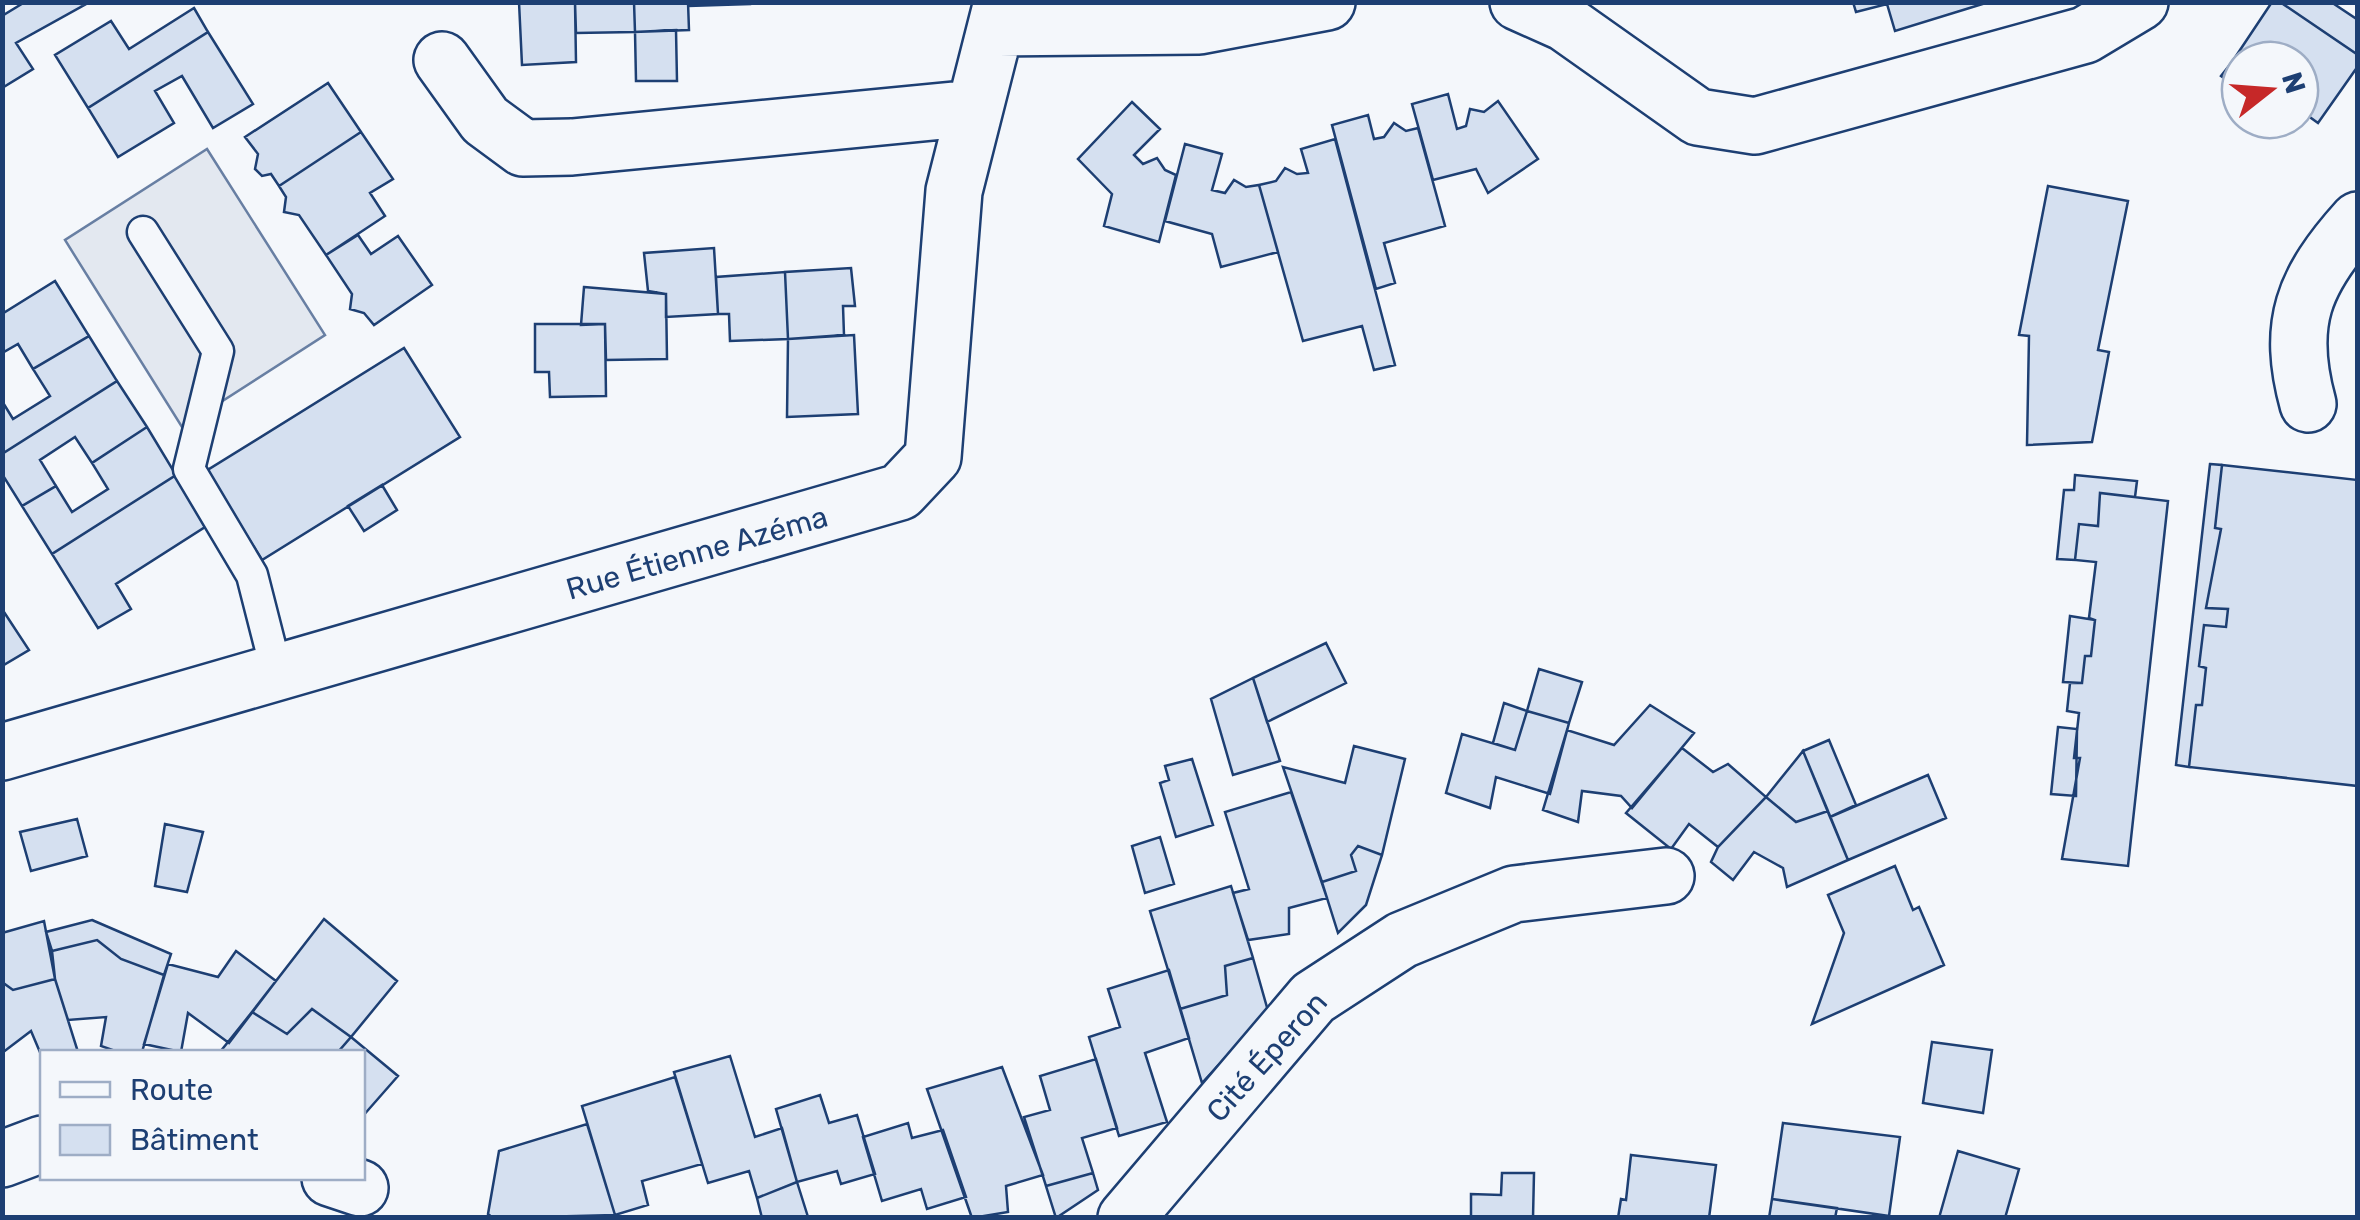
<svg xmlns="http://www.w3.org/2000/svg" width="2360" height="1220" font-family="Rubik,sans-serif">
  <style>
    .parking { fill: #e3e8f0; stroke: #687fa3; stroke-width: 2.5 }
    .building { fill: #d5e0f0; stroke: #1d3f73; stroke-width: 2.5 }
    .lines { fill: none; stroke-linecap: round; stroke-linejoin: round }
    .lane-casing { stroke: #1d3f73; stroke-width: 35 }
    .street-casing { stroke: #1d3f73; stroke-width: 60 }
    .lane { stroke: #f4f7fb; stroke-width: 30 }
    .street { stroke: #f4f7fb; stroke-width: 55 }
    .labels { text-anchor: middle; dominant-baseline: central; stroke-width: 8; stroke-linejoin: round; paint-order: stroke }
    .street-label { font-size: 30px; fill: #1d3f73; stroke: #f4f7fb }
  </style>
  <rect width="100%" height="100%" fill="#f4f7fb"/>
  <!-- parking -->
  <path class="parking" d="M207,149L325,335L182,427L65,240Z"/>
  <!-- building -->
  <path class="building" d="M25,2L86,4L16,43L33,69L2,88V16Z
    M519,2H575L576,62L522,65Z
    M575,2H634L635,32L576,33Z
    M634,2H688L689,30L635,32Z
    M688,2H750V4L689,6Z
    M1853,2H1989L1895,31L1887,4L1856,12Z
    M2272,2H2280L2358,55V66L2318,123L2300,110V60H2240V68L2232,62Z
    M2280,2H2331L2358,20V55Z
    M194,8L208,32L88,108L55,55L111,21L129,49Z
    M676,30L677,81H636L635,32Z
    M208,32L253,104L213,128L182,76L155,91L174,123L118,157L88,108Z
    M2232,62L2240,68V90L2221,76Z
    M328,83L361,132L279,186L271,174L262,176L255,169L258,154L245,137Z
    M1448,94L1457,129L1466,126L1470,109L1484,112L1498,101L1538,159L1488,193L1476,169L1433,180L1412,104Z
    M1132,102L1160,129L1134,155L1143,164L1157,158L1165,170L1176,175L1159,242L1104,226L1112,194L1078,159Z
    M1368,115L1374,139L1384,137L1394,123L1406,131L1418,128L1445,226L1384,243L1395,283L1376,289L1332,125Z
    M361,132L393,179L370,193L385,216L326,255L299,215L284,212L286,197L279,186Z
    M1335,139L1395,365L1374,370L1362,326L1303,341L1259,185L1276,181L1285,168L1297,174L1308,173L1301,149Z
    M1185,144L1222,154L1212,190L1225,193L1234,180L1246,187L1259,185L1278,252L1221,267L1212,234L1165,221Z
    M2048,186L2128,201L2098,350L2109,352L2092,442L2027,445L2029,336L2019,335Z
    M358,235L371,254L398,236L432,285L374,325L364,313L350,309L352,294L326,255Z
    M714,248L718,314L666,317V294L648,291L644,253Z
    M851,268L855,306H843L844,335L788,339L785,272Z
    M785,272L788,339L730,341L729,314H718L716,277Z
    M55,281L89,336L33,369L18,344L2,353V314Z
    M584,287L666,294L667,359L606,360L605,324L581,325Z
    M535,324H605L606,396L550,397L549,372H535Z
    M854,335L858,414L787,417L788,339Z
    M89,336L117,381L2,454V401L13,419L50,396L33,369Z
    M404,348L460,437L262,560L206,471Z
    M117,381L147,427L92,463L75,437L40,460L56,486L22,506L2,474V454Z
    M147,427L176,475L52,554L22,506L56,486L72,512L108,489L92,463Z
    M2210,464L2222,465L2215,528L2221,529L2206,608L2228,609L2226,627L2204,625L2199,666L2206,668L2202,705H2196L2189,767L2176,765Z
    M2222,465L2358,480V786L2189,767L2196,705H2202L2206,668L2199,666L2204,625L2226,627L2228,609L2206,608L2221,529L2215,528Z
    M176,475L205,527L116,584L131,609L98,628L52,554Z
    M2075,475L2137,481L2135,497L2100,493L2098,526L2079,524L2075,560L2057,559L2064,490H2074Z
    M382,485L397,510L364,531L348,506Z
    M2100,493L2168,501L2128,866L2062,859L2080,758H2074L2079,713L2067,711L2070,683H2082L2085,656H2091L2095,620L2089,618L2096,562L2075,560L2079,524L2098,526Z
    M2,609L29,650L2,666Z
    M2070,616L2095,620L2091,656H2085L2082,683L2063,682Z
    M1326,643L1346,683L1267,722L1253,678Z
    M1539,669L1582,682L1569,723L1527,711Z
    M1253,678L1280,761L1233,775L1211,699Z
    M1504,703L1527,711L1515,750L1493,743Z
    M1650,705L1694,733L1632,808L1621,796L1582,791L1578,822L1543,810L1567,730L1614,745Z
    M1527,711L1569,723L1550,794L1496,777L1490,808L1446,793L1462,734L1515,750Z
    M2058,727L2077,729L2076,796L2051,794Z
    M1829,740L1856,805L1830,817L1803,751Z
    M1354,746L1405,759L1382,855L1358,846L1351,855L1356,871L1322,882L1283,767L1345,783Z
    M1682,748L1713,772L1728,764L1766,797L1718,847L1689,824L1671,849L1626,813Z
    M1803,751L1828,811L1796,822L1766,797Z
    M1192,759L1213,825L1176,837L1160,783L1169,780L1165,766Z
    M1928,775L1946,818L1848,860L1830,817Z
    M1291,792L1327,898L1289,908V934L1248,940L1233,893L1249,889L1225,812Z
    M1766,797L1796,822L1828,811L1848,860L1787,887L1783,868L1754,852L1733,880L1711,862L1718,847Z
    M77,819L87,856L31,871L20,832Z
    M165,824L203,832L187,892L155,886Z
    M1160,837L1174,884L1145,893L1132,846Z
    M1358,846L1382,855L1366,905L1338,933L1322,882L1356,871L1351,855Z
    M1895,866L1913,910L1919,907L1944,965L1812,1024L1844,933L1828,895Z
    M1231,886L1253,958L1225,966L1227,995L1180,1009L1150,911Z
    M324,919L397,981L351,1037L312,1009L287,1034L252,1012Z
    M92,920L171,954L164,975L121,959L97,940L52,951L46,932Z
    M44,921L55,979L13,990L2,982V933Z
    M97,940L121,959L164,975L142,1052H118L101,1046L106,1017L68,1020L55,979L52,951Z
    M236,951L276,981L229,1043L188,1013L181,1052L144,1044L168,964L218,977Z
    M1253,958L1268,1011L1202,1083L1180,1009L1227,995L1225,966Z
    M1169,970L1189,1038L1145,1053L1167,1122L1119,1136L1089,1037L1120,1027L1108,989Z
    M55,979L78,1052H42V1057L31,1031L2,1053V982L13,990Z
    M312,1009L351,1037L338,1052H220L252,1012L287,1034Z
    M351,1037L398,1076L362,1117V1052H338Z
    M1932,1042L1992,1050L1983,1113L1923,1103Z
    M730,1056L755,1137L782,1128L797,1182L757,1198L749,1171L708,1183L674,1072Z
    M1096,1059L1117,1128L1082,1138L1093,1173L1046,1186L1024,1117L1050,1110L1040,1076Z
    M1002,1067L1043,1175L1006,1186L1008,1212L972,1218L927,1089Z
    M675,1077L702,1164L642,1181L648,1205L615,1215L582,1106Z
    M820,1095L829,1123L857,1115L875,1174L841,1184L837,1171L797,1182L776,1109Z
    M908,1123L912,1138L943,1130L966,1197L927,1209L921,1189L882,1201L863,1137Z
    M1783,1123L1900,1137L1889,1216L1772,1199Z
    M587,1124L615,1215L493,1218L488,1214L499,1151Z
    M1958,1151L2019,1169L2005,1218H1939Z
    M1631,1155L1716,1165L1709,1218H1618L1621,1199L1626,1200Z
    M1093,1173L1098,1190L1056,1218L1046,1186Z
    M1502,1173H1534L1533,1218H1471V1194L1501,1195Z
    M797,1182L808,1217L762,1218L757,1198Z
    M1772,1199L1837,1208L1835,1218H1769Z"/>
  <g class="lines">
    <defs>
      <path id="lane" d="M143,232L218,351L189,469L252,575L277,673"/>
      <path id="street" d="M1518,2L1565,23L1698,117L1755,126L2085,35L2140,2
        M999,28L1199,26L1327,2
        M442,60L485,120L523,148L572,147L974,108
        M2308,404C2286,324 2303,281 2358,220
        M2,752L900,492L933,457L954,191L1002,2
        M2,1159L42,1144
        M330,1178L360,1188
        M1126,1218L1313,998L1402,940L1514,894L1666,876"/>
    </defs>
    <!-- lane casing -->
    <use href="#lane" class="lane-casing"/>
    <!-- street casing -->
    <use href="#street" class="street-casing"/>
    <!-- lane -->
    <use href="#lane" class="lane"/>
    <!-- street -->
    <use href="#street" class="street"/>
  </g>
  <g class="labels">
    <!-- street labels -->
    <g class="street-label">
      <text transform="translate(697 553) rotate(-16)">Rue Étienne Azéma</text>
      <text transform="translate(1267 1057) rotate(-48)">Cité Éperon</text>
    </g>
  </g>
  <!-- border -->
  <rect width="2360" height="1220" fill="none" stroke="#1d3f73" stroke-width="10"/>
  <!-- legend -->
  <rect x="40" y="1050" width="325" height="130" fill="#f4f7fb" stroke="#9eadc5" stroke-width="2.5"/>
  <rect x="60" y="1082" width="50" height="15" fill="#f4f7fb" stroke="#9eadc5" stroke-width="2.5"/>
  <text x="130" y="1100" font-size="30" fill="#1d3f73">Route</text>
  <rect x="60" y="1125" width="50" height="30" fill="#d5e0f0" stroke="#9eadc5" stroke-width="2.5"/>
  <text x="130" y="1150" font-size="30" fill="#1d3f73">Bâtiment</text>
  <!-- north arrow -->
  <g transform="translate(2270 90) rotate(73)"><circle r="48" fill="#f4f7fb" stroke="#9eadc5" stroke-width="2.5"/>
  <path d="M0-8L18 38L0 25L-18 38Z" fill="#c62828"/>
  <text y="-15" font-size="28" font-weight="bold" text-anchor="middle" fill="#1d3f73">N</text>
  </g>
</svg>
